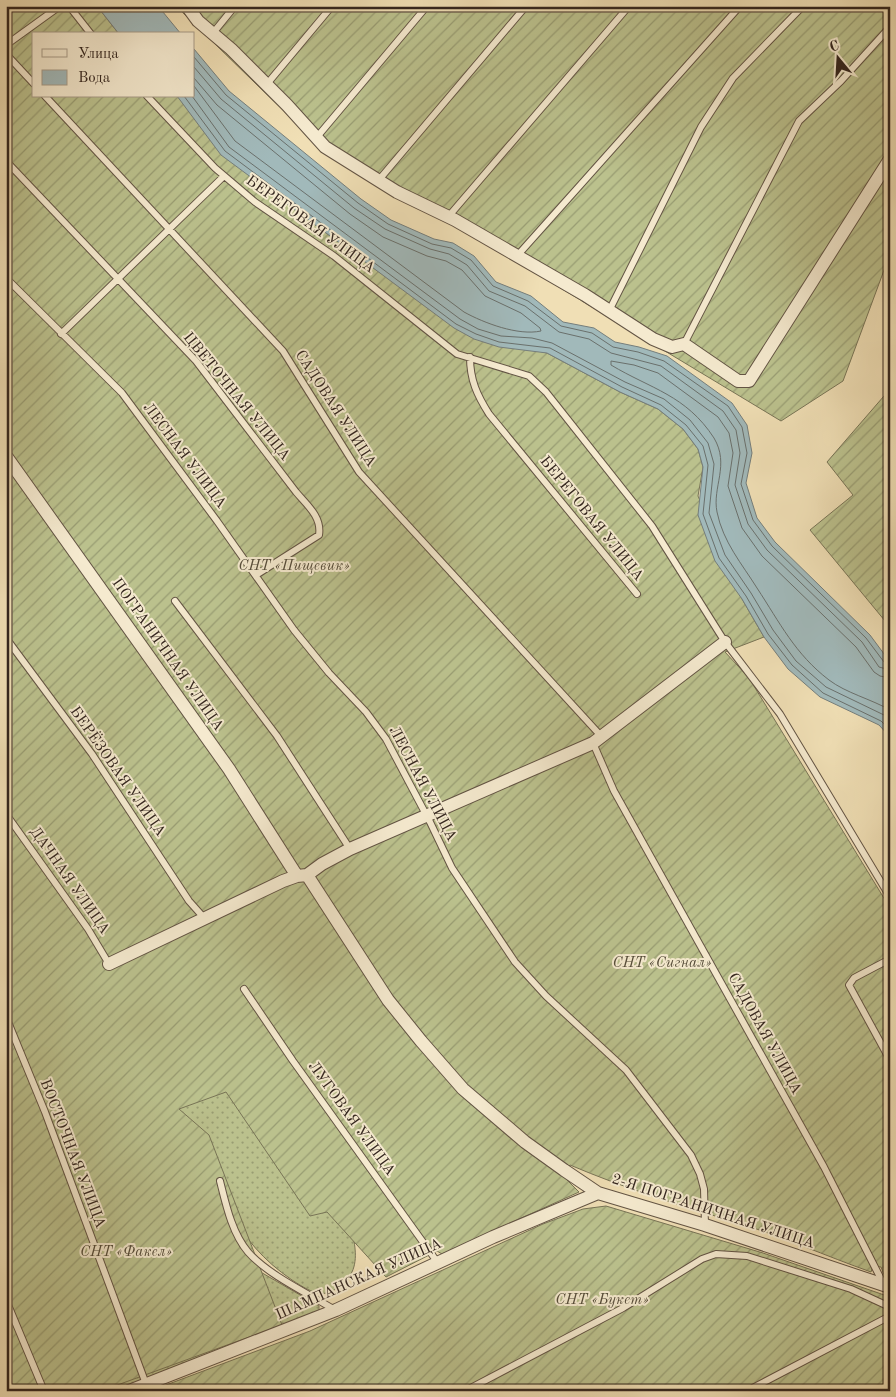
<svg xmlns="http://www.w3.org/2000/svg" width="896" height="1397" font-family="'Old Standard TT',serif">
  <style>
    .grass { fill: url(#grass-dots); stroke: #787456 }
    .garden { fill: url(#garden-furrows); stroke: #787456 }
    .water { fill: #a1b9ba; stroke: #757e7c }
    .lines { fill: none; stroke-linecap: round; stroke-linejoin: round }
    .shore { stroke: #6a706c; stroke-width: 1 }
    .lane-casing { stroke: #635444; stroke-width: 8 }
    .street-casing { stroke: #635444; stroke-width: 14 }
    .lane { stroke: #f5eacf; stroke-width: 6 }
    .street { stroke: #f5eacf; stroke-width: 12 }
    .labels { text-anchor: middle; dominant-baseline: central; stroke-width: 4; stroke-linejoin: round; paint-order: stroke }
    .street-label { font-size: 15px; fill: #34261f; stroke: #f5eacf }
    .park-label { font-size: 15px; font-style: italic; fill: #564d3a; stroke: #f5eacf }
  </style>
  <defs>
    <pattern id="grass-dots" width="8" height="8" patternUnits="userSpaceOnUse" patternTransform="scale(1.25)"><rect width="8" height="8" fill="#bbc18d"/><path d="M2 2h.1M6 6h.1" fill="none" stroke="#999d73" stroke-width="1.8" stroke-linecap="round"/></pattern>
    <pattern id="garden-furrows" width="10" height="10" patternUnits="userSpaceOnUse" patternTransform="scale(1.25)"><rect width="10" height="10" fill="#bbc18d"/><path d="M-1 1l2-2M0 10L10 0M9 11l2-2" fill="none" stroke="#999d73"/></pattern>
  </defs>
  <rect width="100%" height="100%" fill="#f0dfb5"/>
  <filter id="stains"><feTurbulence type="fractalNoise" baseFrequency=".004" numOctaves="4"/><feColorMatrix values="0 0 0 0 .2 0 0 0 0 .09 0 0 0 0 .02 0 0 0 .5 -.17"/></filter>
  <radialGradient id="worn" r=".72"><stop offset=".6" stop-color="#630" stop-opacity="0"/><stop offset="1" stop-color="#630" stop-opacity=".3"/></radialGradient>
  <!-- grass -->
  <path class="grass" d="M121,1006L227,1078L353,1236C356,1250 358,1268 347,1279C327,1301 315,1295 292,1280C233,1240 220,1189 189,1129C168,1088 144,1047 121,1006Z
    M252,1267L319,1306V1312L313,1317L119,1391H83Z"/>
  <!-- garden -->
  <path class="garden" d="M6,6H97L119,34H34V96H177L288,205L379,272L530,349L547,353L620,392L658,409L683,429L698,449L703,467L698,496L742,599L764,637L725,652L749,678L890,908V1282L886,1280L881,1267L873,1266L871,1272C826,1256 781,1236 735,1222C679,1205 624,1188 570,1165L561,1174L579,1192L442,1254L437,1251L386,1277L327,1212L310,1216L226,1092L179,1109L209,1135L282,1325L101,1391H6Z
    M176,6H890V254L843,381L781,421L466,231L330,156Z
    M890,389V627L810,530L853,495L827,462Z
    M606,1206L763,1253L890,1297V1391H150L310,1331L543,1224L583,1209Z"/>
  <!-- water -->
  <path class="water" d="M97,6H158L181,34H119Z
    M194,49L229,91L361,199L391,220L434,239L453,243L474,256L496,282L531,296L563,322L594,328L615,342L639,347L667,356L732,403L747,425L752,453L746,483L757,518L775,542L870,635L890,662V737L879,725L820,697L788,669L764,637L742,599L715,561L698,515L703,467L698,449L683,429L658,409L620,392L547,353L499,347L474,339L454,328L221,155L177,96H194Z"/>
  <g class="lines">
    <!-- shore -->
    <path class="shore" d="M194,57L226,95L358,203L388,224L432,244L451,248L471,260L493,286L528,301L561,326L592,333L613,347L638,352L664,361L728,406L742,427L747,453L741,484L753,520L772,546L866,638L884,662L890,664
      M194,67L221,99L354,208L385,229L430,249L449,254L467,265L489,291L525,306L559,332L589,339L611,353L661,366L723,411L736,430L740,453L735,485L748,524L767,550L862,642L879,667L890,670
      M194,78L217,105L350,214L383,237L427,256L446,261L462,270L485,296L521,313L540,328L541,331C518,336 484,323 464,312L235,141L194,86
      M184,96L225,151L456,324L476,334L499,342L550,348L622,387L661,405L686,425L703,446L708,465L703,514L719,558L746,596L768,634L792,665L823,693L881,721L890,730
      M192,96L229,147L460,319L478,329L501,336L532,338L552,343L625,382L664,399L690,420L708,443L714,464L709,513L725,555L751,593L773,630L796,661L826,687L884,715L890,721
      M890,678L880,676L874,672L856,647L762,556L742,528L728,486L733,453L729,433L718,417L658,373L634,365L611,361V365C651,389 686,395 714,438C730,465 712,487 717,512C723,542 742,564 757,588C780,623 795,654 829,680C846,693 871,699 890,710"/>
    <defs>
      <path id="lane" d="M69,6L91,34
        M213,33L235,6
        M6,45L60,6
        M6,54L34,84
        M267,84L332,6
        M45,96L283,351L359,472L601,736
        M147,96L215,168L255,202L334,256L457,354L529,376L546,392L652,526L725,642L780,714L890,897
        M317,137L427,6
        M6,161L196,361L296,492C307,505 322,517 319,535L256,575
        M378,181L526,6
        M448,217L629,6
        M517,256L740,6
        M6,278L122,393L217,521L294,630L329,673L366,712L386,739L430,822L452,868L515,962L546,996L626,1070L691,1155L700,1174L704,1189L705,1225
        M609,311L701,127L733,78L803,6
        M61,334L224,176
        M684,344L799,121L841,81L890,27
        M470,357C470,380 477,395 489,414L637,594
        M175,601L277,736L350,849
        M6,638L92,754L189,901L205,919
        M593,743L614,791L824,1167L883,1283
        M6,814L88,929L109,964
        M890,959L854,978L849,985L890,1060
        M244,989L293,1061L438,1263
        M6,1017L45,1112L146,1384
        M220,1181C226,1205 232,1233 248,1252C268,1275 309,1294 335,1310
        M6,1300L44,1391
        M465,1391L623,1308L702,1259L716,1254L747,1256L851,1289L890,1307
        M747,1391L890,1316"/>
      <path id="street" d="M187,6L198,21L231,49L287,105L325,147L397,192L455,220L585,295L653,339L672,347L684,344L738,381H749L890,159
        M6,456L229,769L297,876
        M307,875L388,1000L421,1041L463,1089L525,1142L564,1170L598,1193L705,1225L890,1287
        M109,964L283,881L297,876L307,875L322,864L350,849L593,743L725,642
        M129,1391L336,1310L493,1237L598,1193"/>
    </defs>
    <!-- lane casing -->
    <use href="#lane" class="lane-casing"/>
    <!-- street casing -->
    <use href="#street" class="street-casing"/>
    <!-- lane -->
    <use href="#lane" class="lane"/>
    <!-- street -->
    <use href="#street" class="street"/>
  </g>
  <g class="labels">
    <!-- street labels -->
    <g class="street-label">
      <text transform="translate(310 225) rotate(36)">БЕРЕГОВАЯ УЛИЦА</text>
      <text transform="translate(236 397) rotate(51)">ЦВЕТОЧНАЯ УЛИЦА</text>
      <text transform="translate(335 409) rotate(57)">САДОВАЯ УЛИЦА</text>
      <text transform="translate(184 456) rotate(53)">ЛЕСНАЯ УЛИЦА</text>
      <text transform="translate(591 519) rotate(51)">БЕРЕГОВАЯ УЛИЦА</text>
      <text transform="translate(167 655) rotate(55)">ПОГРАНИЧНАЯ УЛИЦА</text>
      <text transform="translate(117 772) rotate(55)">БЕРЁЗОВАЯ УЛИЦА</text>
      <text transform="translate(422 784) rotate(62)">ЛЕСНАЯ УЛИЦА</text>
      <text transform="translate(69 881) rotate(55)">ДАЧНАЯ УЛИЦА</text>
      <text transform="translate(764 1034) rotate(61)">САДОВАЯ УЛИЦА</text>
      <text transform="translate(351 1119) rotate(54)">ЛУГОВАЯ УЛИЦА</text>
      <text transform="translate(72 1154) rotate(69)">ВОСТОЧНАЯ УЛИЦА</text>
      <text transform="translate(713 1212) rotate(18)">2-Я ПОГРАНИЧНАЯ УЛИЦА</text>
      <text transform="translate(359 1280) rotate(-24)">ШАМПАНСКАЯ УЛИЦА</text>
    </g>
    <!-- park labels -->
    <g class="park-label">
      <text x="294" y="566">СНТ «Пищевик»</text>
      <text x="662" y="963">СНТ «Сигнал»</text>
      <text x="126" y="1252">СНТ «Факел»</text>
      <text x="602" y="1300">СНТ «Букет»</text>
    </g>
  </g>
  <!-- margin -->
  <rect width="896" height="1397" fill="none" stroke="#f0dfb5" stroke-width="25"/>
  <rect x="8" y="8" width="881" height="1382" fill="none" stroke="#34261f" stroke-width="2.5"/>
  <rect x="12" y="12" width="871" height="1372" fill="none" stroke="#34261f"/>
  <!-- legend -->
  <rect x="32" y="32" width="162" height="65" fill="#f5eacf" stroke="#a89c89"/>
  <rect x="42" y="49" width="25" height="8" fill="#f5eacf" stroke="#a89c89"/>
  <text x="78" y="58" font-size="15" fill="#34261f">Улица</text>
  <rect x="42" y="70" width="25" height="15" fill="#a1b9ba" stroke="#a89c89"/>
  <text x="78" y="82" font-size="15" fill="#34261f">Вода</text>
  <!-- north arrow -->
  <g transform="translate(838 58) rotate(342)" stroke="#f5eacf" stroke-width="4" paint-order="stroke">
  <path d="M0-4L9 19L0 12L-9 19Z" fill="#34261f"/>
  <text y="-8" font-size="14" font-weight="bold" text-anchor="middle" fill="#34261f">С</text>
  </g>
  <rect width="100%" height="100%" filter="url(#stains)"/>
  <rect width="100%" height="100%" fill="url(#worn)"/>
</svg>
